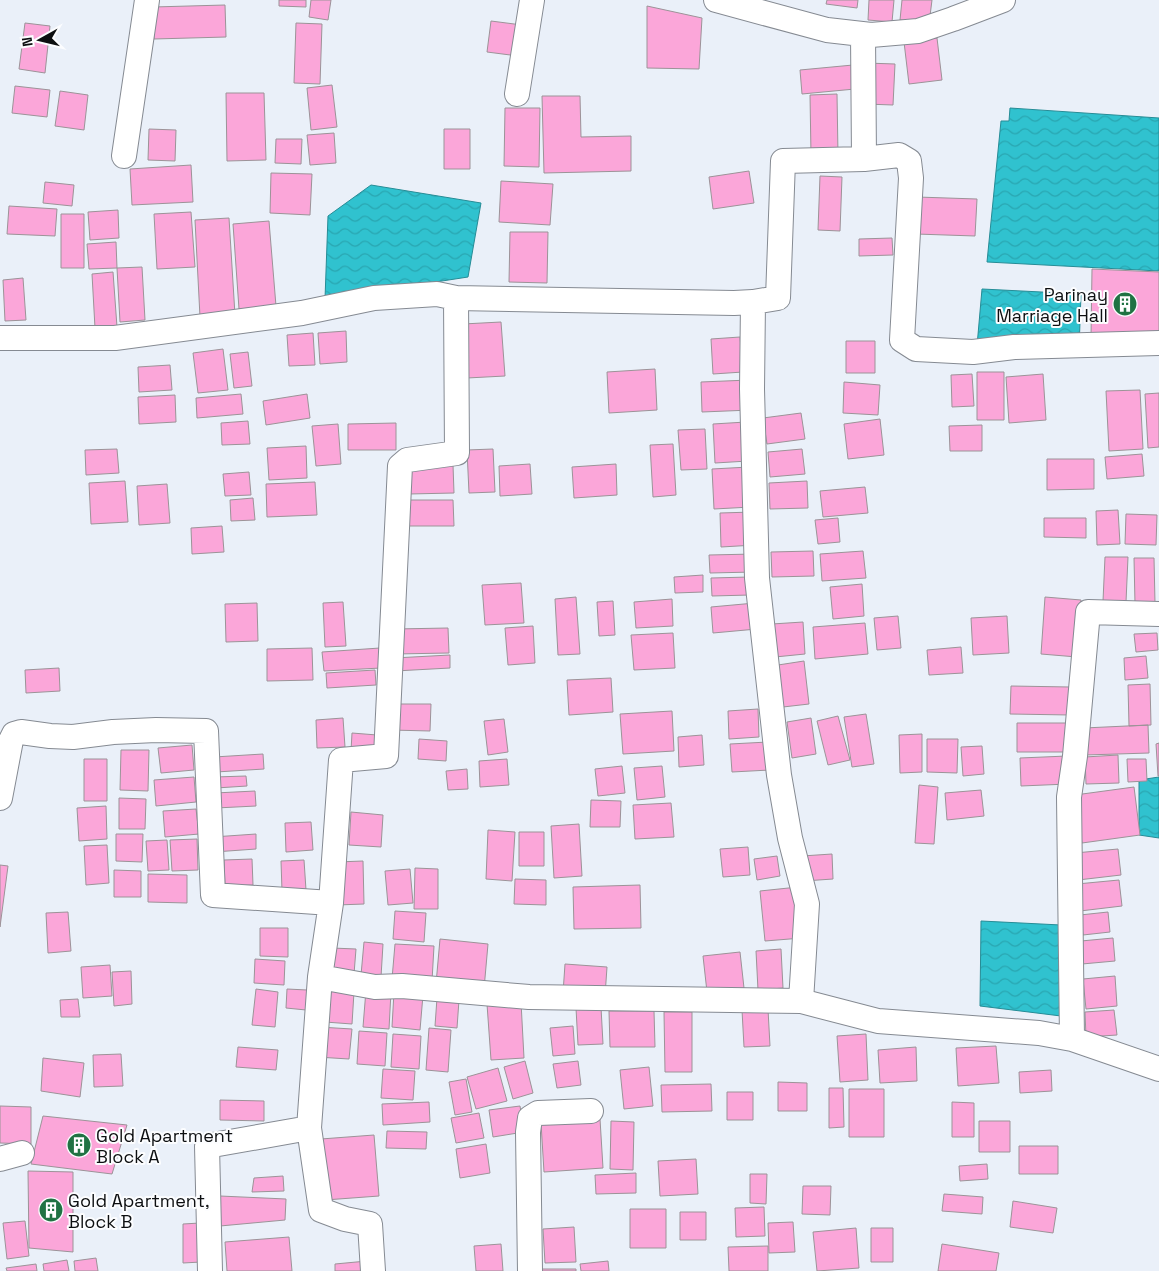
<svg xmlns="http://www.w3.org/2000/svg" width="1159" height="1271" font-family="'Space Grotesk',sans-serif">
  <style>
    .water { fill: url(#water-waves); stroke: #268c96 }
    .building { fill: #fba6d9; stroke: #9c9398 }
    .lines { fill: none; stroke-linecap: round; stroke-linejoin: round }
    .minor-casing { stroke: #858a92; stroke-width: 26 }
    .minor { stroke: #fff; stroke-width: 24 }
    .labels { text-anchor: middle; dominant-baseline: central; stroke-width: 4; stroke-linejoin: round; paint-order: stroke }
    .poi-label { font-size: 18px; fill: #0d0f11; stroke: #fcfdff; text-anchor: start }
  </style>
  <defs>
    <pattern id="water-waves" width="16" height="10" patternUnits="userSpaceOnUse" patternTransform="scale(1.25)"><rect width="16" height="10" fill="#30c2cf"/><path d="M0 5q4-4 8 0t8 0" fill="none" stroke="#29a6b1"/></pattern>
  </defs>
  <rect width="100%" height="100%" fill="#eaf0f9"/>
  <!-- water -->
  <path class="water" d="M1010,108L1159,118V271L987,262L1001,121H1009Z
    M371,185L481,203L468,277L325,299L328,216Z
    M982,289L1081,294L1079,350L977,346Z
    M1159,777V838L1139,835V780Z
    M981,921L1061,925V1016L980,1006Z"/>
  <!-- building -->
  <path class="building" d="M279,0H306V7L279,6Z
    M311,0H331L328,20L309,17Z
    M827,0H858L857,8L826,4Z
    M869,0H894L892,22L868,20Z
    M902,0H932L929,24L900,20Z
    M225,5L226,37L154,39L153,7Z
    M647,6L702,18L699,69L647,68Z
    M491,21L522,25L518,56L487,52Z
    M25,23L50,26L45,73L19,69Z
    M296,23L322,24L320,84L294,83Z
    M937,38L942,80L909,84L904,42Z
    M866,63L895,64L893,105L865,104Z
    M853,65L855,89L802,94L800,70Z
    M332,85L337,127L311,130L307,88Z
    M15,86L50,90L47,117L12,113Z
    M60,91L88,95L84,130L55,126Z
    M226,93H264L266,160L227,161Z
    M837,94L838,155H811L810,95Z
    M542,96H580L581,137L631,136V171L544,173Z
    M505,108H540L539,167L504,166Z
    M149,129L176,130L175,161L148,160Z
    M444,129H470V169H444Z
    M334,133L336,163L310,165L307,135Z
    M276,139H302L301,164L275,163Z
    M191,165L193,202L132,205L130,169Z
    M749,171L754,203L713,209L709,177Z
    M271,173L312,174L310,215L270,213Z
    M820,176L842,177L840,231L818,230Z
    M501,181L553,184L550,225L499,222Z
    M45,182L74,185L72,206L43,203Z
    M917,197L977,199L975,236L916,234Z
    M9,206L57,209L55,236L7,234Z
    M118,210L119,238L90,240L88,212Z
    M191,212L195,267L157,269L154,214Z
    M61,214H84V268H61Z
    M229,218L235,315L200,317L195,220Z
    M269,221L276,306L239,309L233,224Z
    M510,232H548L547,283L509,282Z
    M892,238L893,255L859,256V239Z
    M116,242L117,268L89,269L87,244Z
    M142,267L145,320L120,322L117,268Z
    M1092,269L1159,272V336L1091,337Z
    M113,272L117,327L95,328L92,274Z
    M23,278L26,320L5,321L3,280Z
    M501,322L505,376L467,378L463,324Z
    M346,331L347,362L320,364L318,333Z
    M313,333L315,365L289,366L287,335Z
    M740,337L743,372L713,374L711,339Z
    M846,341H875V373H846Z
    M223,349L228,390L198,393L193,353Z
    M248,352L252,386L234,388L230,354Z
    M170,365L172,390L139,392L138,367Z
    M655,369L657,410L609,413L607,372Z
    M977,372H1004V420H977Z
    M972,374L974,406L952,407L951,375Z
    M1043,374L1046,420L1009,423L1006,377Z
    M749,380L751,410L702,412L701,382Z
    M844,382L880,385L878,415L843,413Z
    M1140,390L1143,449L1109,451L1106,391Z
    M1159,393V447L1148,448L1145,394Z
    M241,394L243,414L197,418L196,398Z
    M307,394L310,418L266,425L263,401Z
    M175,395L176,422L139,424L138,397Z
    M801,413L805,439L767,444L763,418Z
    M880,419L884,455L848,459L844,424Z
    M248,421L250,444L222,445L221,423Z
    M746,422L748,461L715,463L713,424Z
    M396,423V450H348V424Z
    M338,424L341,464L316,466L312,426Z
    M982,425V451H950L949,426Z
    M705,429L707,469L681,470L678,430Z
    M673,444L676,495L653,497L650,445Z
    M306,446L307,478L269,480L267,448Z
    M117,449L119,473L86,475L85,450Z
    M493,449L495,492L469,493L467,450Z
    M802,449L805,474L770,477L768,452Z
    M1142,454L1144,476L1107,479L1105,457Z
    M1047,459H1094V489L1047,490Z
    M530,464L532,494L500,496L499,466Z
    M616,464L617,495L574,498L572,467Z
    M453,465L454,493L409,494L408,466Z
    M749,467L751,507L714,509L712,469Z
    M249,472L251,495L225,496L223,474Z
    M125,481L128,522L91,524L89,483Z
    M807,481L808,508L770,509L769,483Z
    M315,482L317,515L267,517L266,484Z
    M167,484L170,523L139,525L137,486Z
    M865,487L868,513L823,517L820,491Z
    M253,498L255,520L231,521L230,500Z
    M405,500H453L454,526H405Z
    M1118,510L1120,544L1097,545L1096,511Z
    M753,512L755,545L721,547L720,513Z
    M1126,514L1157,515L1156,545L1125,544Z
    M838,518L840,542L818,544L815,520Z
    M1044,518H1086V538L1044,537Z
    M222,526L224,552L192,554L191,528Z
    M813,551L814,576L772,577L771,552Z
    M863,551L866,578L822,581L820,554Z
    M754,554V572L710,573L709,555Z
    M1105,557H1128L1126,602L1103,601Z
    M1134,558H1154L1155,603L1135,604Z
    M703,575V592L675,593L674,577Z
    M749,577L750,595L712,596L711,578Z
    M521,583L524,623L485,625L482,585Z
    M862,584L864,616L833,619L830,587Z
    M576,597L580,654L558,655L555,599Z
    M1045,597L1081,600L1077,657L1041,654Z
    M672,599L673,626L636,628L634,602Z
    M613,601L615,635L599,636L597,602Z
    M343,602L346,646L325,647L323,603Z
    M257,603L258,641L226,642L225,604Z
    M755,603L757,629L713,633L711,607Z
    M898,616L901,648L877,650L874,618Z
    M1007,616L1009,653L973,655L971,618Z
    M803,622L805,654L775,657L772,624Z
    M865,623L868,654L815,659L813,627Z
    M533,626L535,663L508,665L505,628Z
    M448,628L449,653L395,654V629Z
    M673,633L675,668L634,670L631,635Z
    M1157,633L1158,650L1136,652L1134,634Z
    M961,647L963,673L929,675L927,650Z
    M312,648L313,680L267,681V649Z
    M380,648L381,668L324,671L322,652Z
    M450,655V668L395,671L394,658Z
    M1146,656L1148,678L1125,680L1124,658Z
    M804,661L809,704L783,707L778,665Z
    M59,668L60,691L26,693L25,670Z
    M375,670L376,685L327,688L326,673Z
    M611,678L613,712L569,715L567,680Z
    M1150,684L1151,725L1129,726L1128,685Z
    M1011,686L1070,687V715L1010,714Z
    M391,704H431L430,731L391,730Z
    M758,709L759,737L729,739L728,711Z
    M672,711L674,751L623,754L620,714Z
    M866,714L874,764L852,767L844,717Z
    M838,716L850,760L828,765L817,721Z
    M343,718L345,747L317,748L316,720Z
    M811,718L816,754L792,758L787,722Z
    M504,719L508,752L488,755L484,721Z
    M1017,723H1067V752H1017Z
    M1148,725L1149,753L1085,755L1084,728Z
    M352,733L377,735L376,752L351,751Z
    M922,734V772L900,773L899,735Z
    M702,735L704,765L679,767L678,737Z
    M419,739L447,741L446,761L418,759Z
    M927,739H958L957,773L927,772Z
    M768,742L770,770L732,772L730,744Z
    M1159,743V776H1158L1156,744Z
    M192,745L194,770L161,773L158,748Z
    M982,746L984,774L963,776L961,747Z
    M121,750H149L148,791L120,790Z
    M263,754L264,769L216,772L214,757Z
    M1118,755L1119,783L1086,784L1085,757Z
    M1067,756L1068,784L1021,786L1020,758Z
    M84,759H107V801H84Z
    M507,759L509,785L480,787L479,761Z
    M1127,759H1146L1147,781L1128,782Z
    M622,766L625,793L598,796L595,769Z
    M662,766L665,797L637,800L634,768Z
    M467,769L468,789L448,790L446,771Z
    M246,776L247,786L216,788L215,777Z
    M194,777L196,802L156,806L154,780Z
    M919,785L938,787L934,844L915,843Z
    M1134,787L1140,835L1082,843L1075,795Z
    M981,790L984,816L947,820L945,793Z
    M255,791L256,806L216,808L215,793Z
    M119,798L146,799L145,829H119Z
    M591,800L621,801L620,827H590Z
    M671,803L674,837L635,839L633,805Z
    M106,806L107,839L79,841L77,808Z
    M196,809L199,834L165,837L163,811Z
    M351,812L383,815L381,847L349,845Z
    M311,822L313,850L286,852L285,823Z
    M579,824L582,876L554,878L551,826Z
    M488,830L515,832L512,881L486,879Z
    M519,832H544V866H519Z
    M116,834H143L142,862L116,861Z
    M256,834V849L214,852L213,837Z
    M197,839L198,870L172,871L170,840Z
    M167,840L169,870L148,871L146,841Z
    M107,845L109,883L86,885L84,846Z
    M748,847L750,875L723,877L720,849Z
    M1118,849L1121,875L1078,880L1075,853Z
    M832,854L833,879L804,881L802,856Z
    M777,856L780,876L757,880L754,859Z
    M252,859L253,885L225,886L224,860Z
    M304,860L306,890L282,891L281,861Z
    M363,861L364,904L337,905V862Z
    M0,865L8,866L0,927Z
    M415,868L438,869V909H414Z
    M410,869L413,903L388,905L385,871Z
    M114,870L141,871V897H114Z
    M148,874L187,875V903L148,902Z
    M515,879L546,880V905L514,904Z
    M1119,880L1122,906L1080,911L1077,884Z
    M640,885L641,928L574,929L573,887Z
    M798,887L802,938L765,941L760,891Z
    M395,911L426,913L424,942L393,939Z
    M68,912L71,951L48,953L46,913Z
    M1108,912L1110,932L1083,935L1080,915Z
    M260,928H288V957L260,956Z
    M1113,938L1115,961L1082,964L1081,941Z
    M440,939L488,944L484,989L436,984Z
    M364,942L383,944L381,977L361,975Z
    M395,944L434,946L432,981L392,979Z
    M332,948L356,949L354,974L331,973Z
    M781,949L783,988L758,990L756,951Z
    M740,952L744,988L707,992L703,956Z
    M255,959L285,961L284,985L254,983Z
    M565,964L607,967L605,996L563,993Z
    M110,965L112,996L83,998L81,967Z
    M131,971L132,1004L114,1006L112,972Z
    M1115,976L1117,1006L1086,1009L1083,979Z
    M256,989L278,992L275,1027L252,1025Z
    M287,989L307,990L306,1010L286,1008Z
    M327,990L354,992L352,1024L325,1022Z
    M366,990L391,992L389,1029L363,1027Z
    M394,992L423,995L420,1030L392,1027Z
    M437,998L459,1000L457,1028L435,1026Z
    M78,999L80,1017H61L60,1000Z
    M521,1002L524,1058L491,1060L487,1004Z
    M601,1007L603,1044L578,1045L576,1008Z
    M768,1009L770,1046L744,1047L742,1010Z
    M1114,1010L1117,1035L1086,1037L1085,1012Z
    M609,1011H654L655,1047H610Z
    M664,1012H692V1072H665Z
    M573,1026L575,1054L553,1056L550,1028Z
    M319,1027L352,1029L349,1059L317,1057Z
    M429,1028L451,1030L448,1072L426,1070Z
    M359,1031L387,1033L385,1066L357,1064Z
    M393,1034L421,1036L419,1069L391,1067Z
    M866,1034L868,1080L840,1082L837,1036Z
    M996,1046L999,1083L958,1086L956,1048Z
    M238,1047L278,1050L276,1070L236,1067Z
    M916,1047L917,1081L880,1083L878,1050Z
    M121,1054L123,1086L94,1087L93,1055Z
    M43,1058L84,1063L80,1097L41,1091Z
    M525,1061L533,1093L513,1099L504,1067Z
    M578,1061L581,1085L557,1088L553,1064Z
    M649,1067L653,1106L624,1109L620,1070Z
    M498,1068L507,1101L476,1109L467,1077Z
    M383,1069L415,1071L413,1100L381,1098Z
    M1051,1070L1052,1091L1020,1093L1019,1072Z
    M466,1079L472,1112L455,1115L449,1082Z
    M778,1082L807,1083V1111H778Z
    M711,1084L712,1111L662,1112L661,1085Z
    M829,1088H843L844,1127L829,1128Z
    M849,1089H884V1137H849Z
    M727,1092H753V1120H727Z
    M220,1100L264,1101V1121L220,1120Z
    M429,1102L430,1122L383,1125L382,1104Z
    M952,1102L974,1103V1137H952Z
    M0,1106L31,1107V1144L0,1143Z
    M520,1106L524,1132L493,1137L489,1110Z
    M479,1113L484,1138L456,1143L451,1118Z
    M43,1116L127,1125L112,1174L31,1164Z
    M600,1119L603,1168L544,1172L541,1123Z
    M611,1121L634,1122L633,1170L610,1169Z
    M979,1121H1010V1152H979Z
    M387,1131L427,1132L426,1149L386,1148Z
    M374,1135L379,1196L325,1200L321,1139Z
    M486,1144L490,1173L460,1178L456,1149Z
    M1019,1146H1058V1174H1019Z
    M696,1159L698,1194L660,1196L658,1161Z
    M987,1164L988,1179L960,1181L959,1166Z
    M28,1171L73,1172V1252L29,1248Z
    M636,1173V1193L596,1194L595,1175Z
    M750,1174H767L766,1204L750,1203Z
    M283,1176L284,1191L252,1192L254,1178Z
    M803,1186H831L830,1215L802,1214Z
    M944,1194L983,1197L982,1214L942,1211Z
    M220,1196L286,1199L285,1220L220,1226Z
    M1013,1201L1057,1208L1053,1233L1010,1227Z
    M764,1207L765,1236L736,1237L735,1208Z
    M630,1209H666V1248H630Z
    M680,1212H706V1240H680Z
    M25,1221L29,1256L7,1259L3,1223Z
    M793,1222L795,1252L769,1253L768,1223Z
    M200,1223L201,1262L183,1263V1224Z
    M574,1227L576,1262L545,1263L543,1229Z
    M856,1228L859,1268L817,1271L813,1232Z
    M871,1228H893V1262H871Z
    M289,1237L292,1271H227L225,1242Z
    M501,1244L503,1271H476L474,1246Z
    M942,1244L999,1253L996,1271H938Z
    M768,1246V1271H729L728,1247Z
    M96,1258L98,1271H75L74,1261Z
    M67,1260L69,1271H44L43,1264Z
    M367,1261V1271H335V1264Z
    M608,1261L609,1271H581L580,1264Z
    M36,1264L37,1271H7L6,1268Z
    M542,1269H576V1271H542Z"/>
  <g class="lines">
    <defs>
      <path id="minor" d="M716,0L827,30L871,35L918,31L953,19L1003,0
        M863,34L864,159L899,155L909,161L911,178L902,340L916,349L973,352L1014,347L1159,343
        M517,94L532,0
        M124,156L147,0
        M753,302L752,389L757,578L779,775L790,838L807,904L801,1001
        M0,338H115L302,313L374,298L437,294L456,298L734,303L753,302L778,298L783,161L864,159
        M0,798L11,740L14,734L21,732L50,736L73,737L113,732L156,730L206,731L213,895L331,903L320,977L375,987L402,986L529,997L801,1001L878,1021L1039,1033L1072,1039L1159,1069
        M331,903L341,760L386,756L400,466L407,460L457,453L456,298
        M1072,1039L1069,797L1075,756L1088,612L1159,614
        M309,1128L321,1210L345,1219L370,1224L373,1271
        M0,1159L22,1153
        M210,1271L207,1146L309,1128L320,977
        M530,1271L528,1132L530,1118L538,1113L591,1111"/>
    </defs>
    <!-- minor casing -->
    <use href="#minor" class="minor-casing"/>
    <!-- minor -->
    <use href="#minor" class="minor"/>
  </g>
  <!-- icons -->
  <defs>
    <symbol id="building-disc" viewBox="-11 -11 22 22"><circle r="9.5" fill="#207243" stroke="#fcfdff"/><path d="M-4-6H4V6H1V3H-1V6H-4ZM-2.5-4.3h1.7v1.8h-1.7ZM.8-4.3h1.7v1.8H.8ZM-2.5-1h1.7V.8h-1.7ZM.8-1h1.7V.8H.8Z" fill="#fff"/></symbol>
  </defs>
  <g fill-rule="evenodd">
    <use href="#building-disc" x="1111" y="290" width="28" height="28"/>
    <use href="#building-disc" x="65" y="1131" width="28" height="28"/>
    <use href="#building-disc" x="37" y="1196" width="28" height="28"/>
  </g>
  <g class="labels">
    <!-- poi labels -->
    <g class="poi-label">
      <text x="1108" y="294" text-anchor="end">Parinay<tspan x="1108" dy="21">Marriage Hall</tspan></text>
      <text x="96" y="1135">Gold Apartment<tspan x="96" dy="21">Block A</tspan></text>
      <text x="68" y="1200">Gold Apartment,<tspan x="68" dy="21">Block B</tspan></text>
    </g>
  </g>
  <!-- north arrow -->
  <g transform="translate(40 40) rotate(262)" stroke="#fcfdff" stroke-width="4" paint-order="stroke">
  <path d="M0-4L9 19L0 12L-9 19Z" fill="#0d0f11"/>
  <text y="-8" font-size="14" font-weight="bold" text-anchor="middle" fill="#0d0f11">N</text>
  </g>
</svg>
